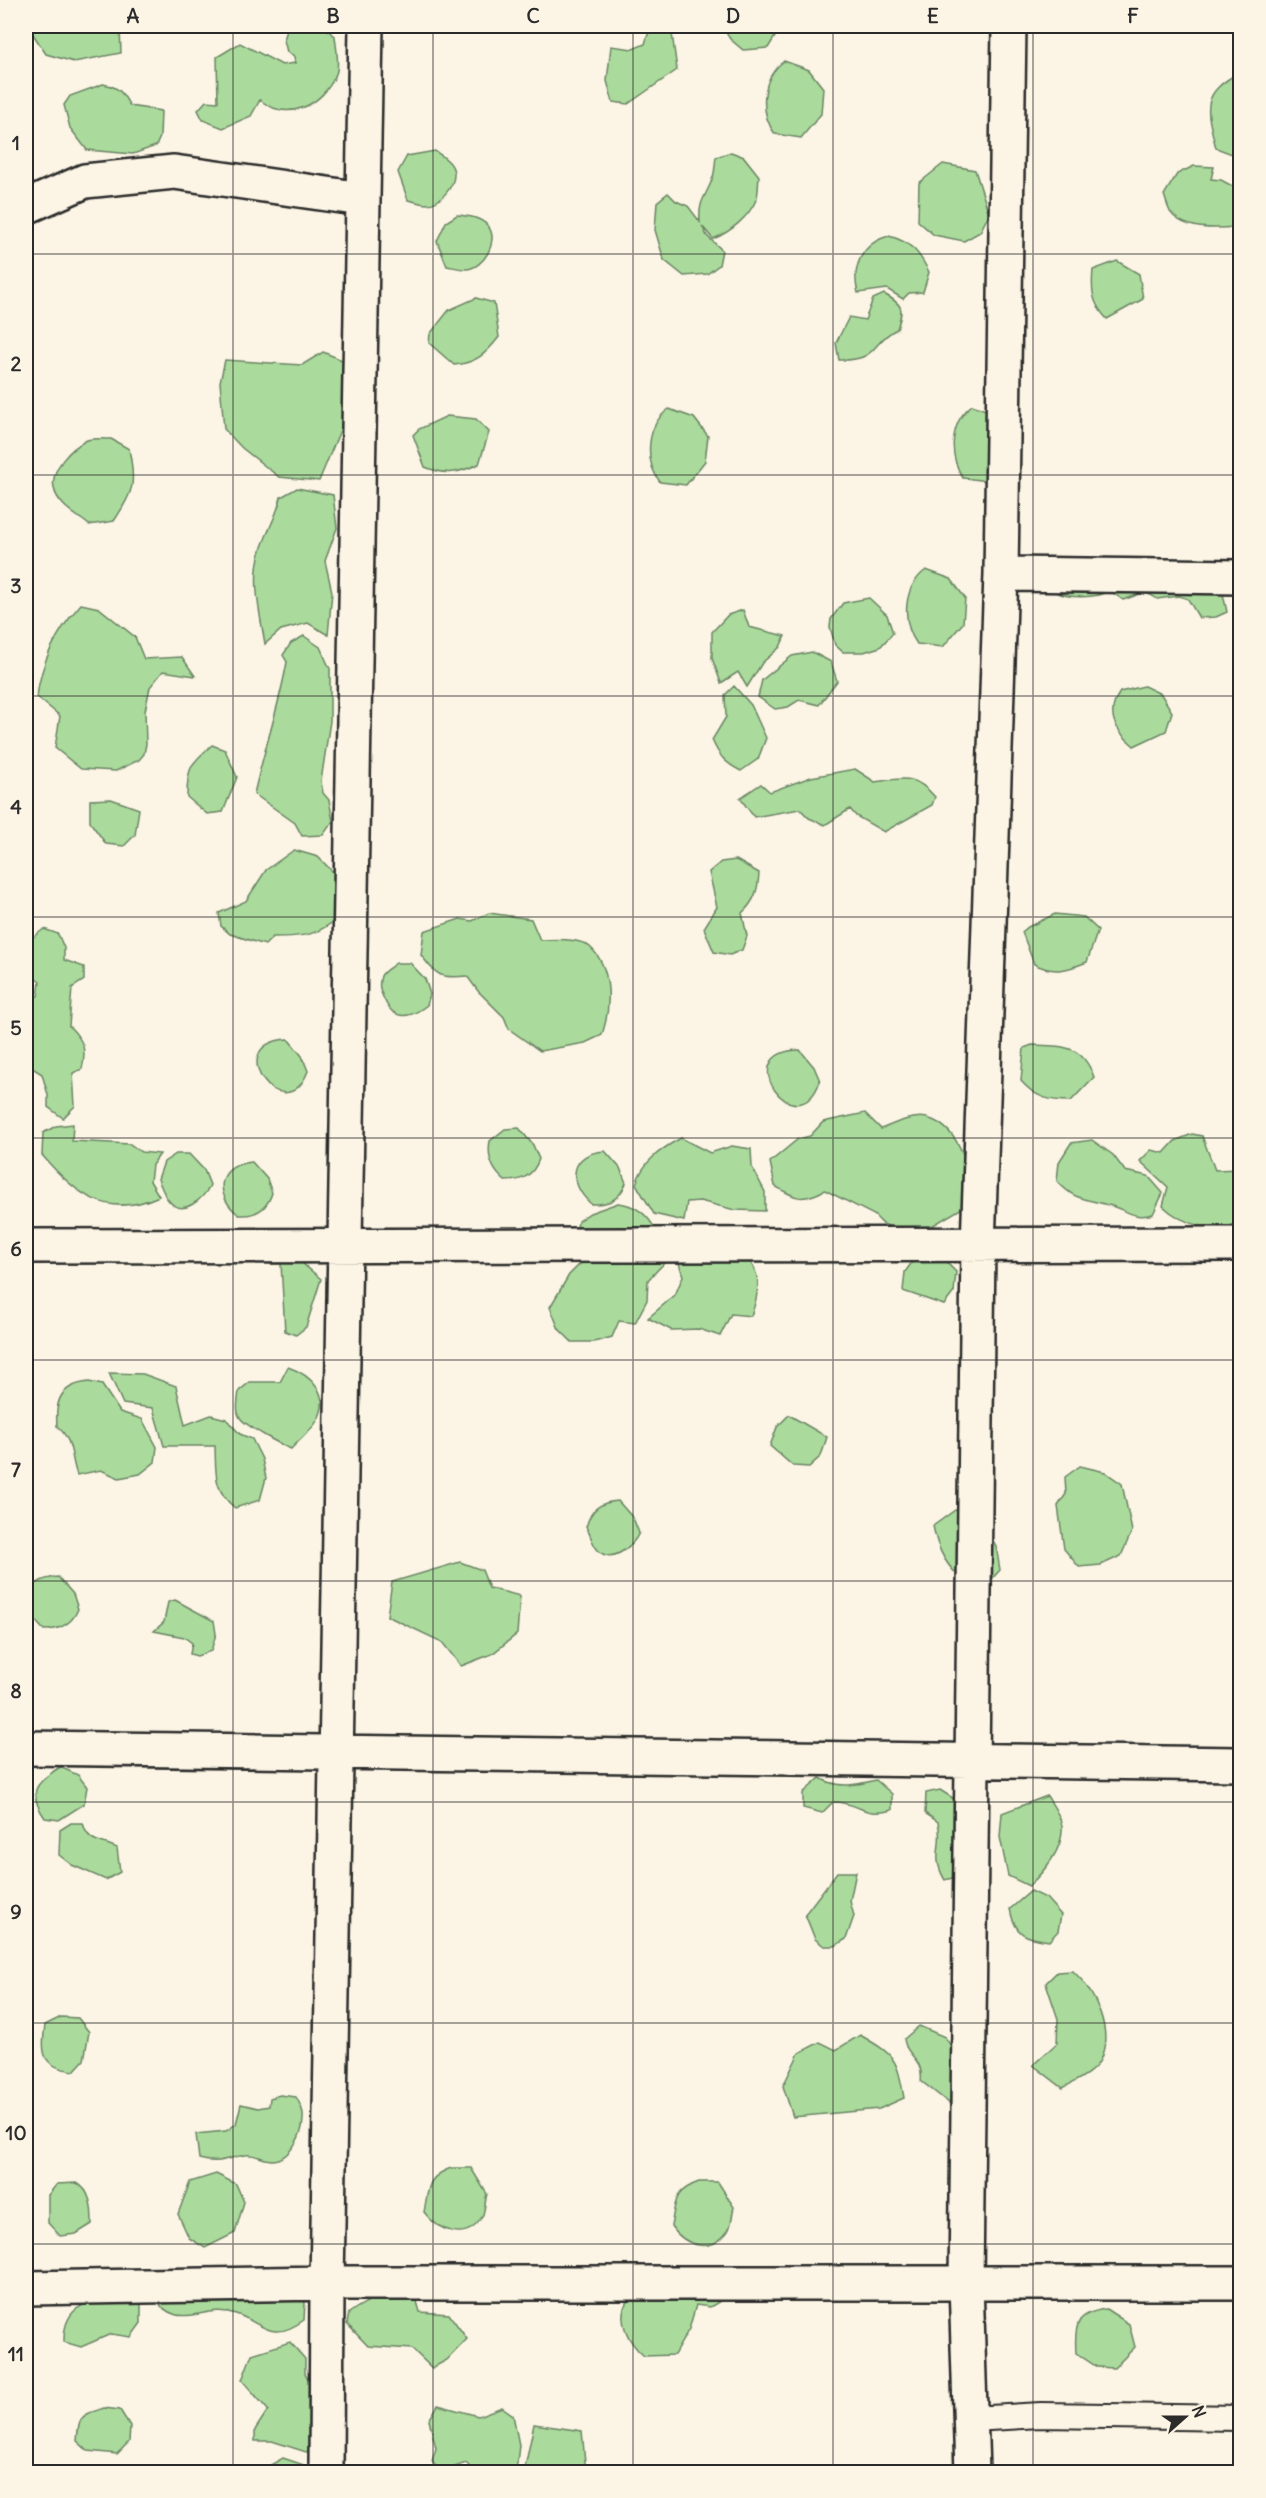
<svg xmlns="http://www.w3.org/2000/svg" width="1266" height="2498" font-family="Delius,sans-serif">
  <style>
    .green { fill: #aadb9c; stroke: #6a8364; stroke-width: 1.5 }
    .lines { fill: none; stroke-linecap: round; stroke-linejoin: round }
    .lane-casing { stroke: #2b2b2b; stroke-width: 28 }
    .street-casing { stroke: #2b2b2b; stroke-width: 38 }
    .lane { stroke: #fcf5e5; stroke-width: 24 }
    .street { stroke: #fcf5e5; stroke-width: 33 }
    .grid { fill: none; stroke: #2b2b2b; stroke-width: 1.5; stroke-opacity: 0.55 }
    .neatline { fill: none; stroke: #2b2b2b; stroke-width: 2 }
    .grid-label { font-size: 20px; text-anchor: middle; font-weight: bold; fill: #2b2b2b }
  </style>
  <rect width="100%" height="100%" fill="#fcf5e5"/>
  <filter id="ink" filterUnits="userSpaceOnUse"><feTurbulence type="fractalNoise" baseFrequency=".0167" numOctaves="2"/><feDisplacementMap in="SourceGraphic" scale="12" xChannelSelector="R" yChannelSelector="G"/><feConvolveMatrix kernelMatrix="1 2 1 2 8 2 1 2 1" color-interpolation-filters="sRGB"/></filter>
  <g filter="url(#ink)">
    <!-- green -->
    <path class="green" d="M35,26H123L120,28L121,53L74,62L46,54L31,31Z
      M288,26H322L335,36C336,47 340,65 336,74C323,105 288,123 260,100L251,116L223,128L203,120L198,110L206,101L218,102L217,57L240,43L282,65L295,63L294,56L287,52L284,40Z
      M646,26H671L677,70L628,104L613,102L607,81L611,46L633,49L645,44L649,31Z
      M722,26H776L778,32L768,48L743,50L730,39Z
      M784,61L809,70L823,88L821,114L801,138L775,134C759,112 761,78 784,61Z
      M1240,72V157L1216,148C1206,108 1200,94 1240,72Z
      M103,84C119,87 122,92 130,106L161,111L160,137L156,146L133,154L87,150L70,128L64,105L70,96Z
      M435,151C443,157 453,162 454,173C455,186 440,204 427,204C421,204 414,201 408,200L398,172L407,156Z
      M731,152L744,157L759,176C758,183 759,193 756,200C749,217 729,233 713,239L702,226L707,236L722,250L719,265L707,274L684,276L664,260L655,230L657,202L668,193L676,201L688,206L700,222C698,199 707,196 713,177C715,171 715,163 716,157Z
      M943,164L975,170L989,214L980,232L964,241L934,235L918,221L919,183Z
      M1194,166L1214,167L1211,179L1221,180L1238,189L1240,215L1235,227C1216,229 1184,230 1171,213C1168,209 1166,200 1164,195L1177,174Z
      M457,215C468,216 480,217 488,226C500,241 483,269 466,269C460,269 453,267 447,266L437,241L446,222Z
      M889,236C911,242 919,252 929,272L923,292L909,293L903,299L887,289L858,293C851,267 862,243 889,236Z
      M1117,261L1139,274L1143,299L1107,319C1092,303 1091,291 1093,270Z
      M884,294C903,305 904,307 897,329C870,342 880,361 839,360L836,343L849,317L865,320L873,299Z
      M476,298L494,303L499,337C486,354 476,363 454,365L429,343L430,334L449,310Z
      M323,352L347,362L351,404L319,481L279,477L242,448L224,429L220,382L225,360L302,365Z
      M972,405L997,414L989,481L963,478C948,455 950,422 972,405Z
      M669,409L694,418L708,436L705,461L686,485L660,482C644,461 646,425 669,409Z
      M447,416L476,419L489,432L479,464C459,473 446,476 425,467L413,435L419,429Z
      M111,439L129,449C136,484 134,491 114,521L89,525C77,515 57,505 54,488C50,469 71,448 87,440C93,438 104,439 111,439Z
      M297,488L333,495L337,528L325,561L332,592L328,635L308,623L281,630L265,644C260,614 251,579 261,550C267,531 277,516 281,497Z
      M1106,558H1117L1132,567L1206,579L1223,594L1227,612L1216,617L1199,618L1188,599L1179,596L1157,599C1144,589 1137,596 1123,600L1110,591C1095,598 1071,599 1055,592L1054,580Z
      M926,570L951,579L965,598L963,623L943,647L917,644C901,621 903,587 926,570Z
      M869,598L887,615L893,633L880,647L864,652H843L835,645L830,627L831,619L843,603Z
      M81,604L99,608L135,637L144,659L182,657L195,676L163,671L150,687L145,711L146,744L144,754L139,760L116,771L81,769L55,748L60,716L37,697C41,660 57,631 81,604Z
      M743,610L749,627L785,636L780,647L762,663L747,687L738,672L721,683L712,658V632L728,615Z
      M304,636L320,647L330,669V721L321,781L323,793L329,800L333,821L323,835L302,836L295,823L254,794C264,750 279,707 287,662L283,655L291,643Z
      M812,652L831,662L837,681L819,705L799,700L788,707L775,709L758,697L762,680L792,656Z
      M734,686L751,705L766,738L758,759L741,771C725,763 719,756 712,740L726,717L725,695Z
      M1144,686L1161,694L1172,712L1166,731L1134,746C1115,730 1105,714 1120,692Z
      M212,745L225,750L237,777L223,812L207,814L187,797C187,768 190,764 212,745Z
      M855,769L875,782C904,778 915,774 935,797L932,805L884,832L856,816L850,809L825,825L809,818L800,809L754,817L740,798L761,784L770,792L811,777Z
      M111,799L139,809L135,835L124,846L106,844L90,822V800Z
      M294,850L318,857L344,883L343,913C319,936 305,937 273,937L265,945L230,934L221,926L219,913L246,901L266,870Z
      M736,860L759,873C758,890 755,901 742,913L747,936L742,950L730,955L714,952L704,928L717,907L709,872L721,862Z
      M489,913L531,919L540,940C554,940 579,937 590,947C613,968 611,1008 602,1035L585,1043L540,1051L509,1029L504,1017L478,991L467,976C440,979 437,976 421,955L424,931L460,919L472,921Z
      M1055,914L1084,917L1098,930L1087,962C1067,970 1054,974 1034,964L1022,932L1028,927Z
      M44,929L58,934L64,948V960L84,967V980L72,988L69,1026C83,1040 87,1048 82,1069L73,1073L75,1106L63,1118L48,1107V1095L42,1074L26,1064V1001L38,996L40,981L26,971C25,948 23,943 44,929Z
      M396,963H410L425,979L430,994L427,1005C410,1019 393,1021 384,999C380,991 378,985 381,976C384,970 392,967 396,963Z
      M288,1039L302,1056L308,1071C284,1133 219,1043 288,1039Z
      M1032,1045C1063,1046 1082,1044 1094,1077L1071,1101C1049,1101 1036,1098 1021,1081L1024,1048Z
      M800,1050L814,1067L820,1081C797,1146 729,1051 800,1050Z
      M865,1113L881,1129C894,1124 916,1113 930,1119C959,1129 971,1168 972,1196L959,1210L920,1233L904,1231L883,1224L874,1215L825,1190C802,1202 797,1199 775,1186L770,1162L798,1139L810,1136L823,1122Z
      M73,1124L72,1141L130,1144L141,1152L160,1154L152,1165L150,1181L159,1196C107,1220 75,1194 42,1155L43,1133L56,1126Z
      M519,1128L533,1145L539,1159C533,1176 522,1181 505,1181C492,1170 487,1157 490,1141L505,1129Z
      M1192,1134L1202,1136L1215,1170L1240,1169V1223C1214,1232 1184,1226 1163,1206L1168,1187L1140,1161L1151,1150L1164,1153L1175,1141Z
      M681,1138L710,1153L732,1146L751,1149L752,1167L765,1192V1211L735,1210L700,1201L687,1202L684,1221L654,1214L636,1184C643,1161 661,1149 681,1138Z
      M1092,1140L1113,1155L1125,1171L1148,1176L1163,1193L1153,1214C1134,1220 1125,1209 1108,1205C1084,1198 1075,1201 1057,1181L1059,1162L1071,1143Z
      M605,1151L620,1168L626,1183C620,1199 609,1205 591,1204C567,1182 569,1153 605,1151Z
      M176,1154H189L204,1170L210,1185C204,1198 183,1218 169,1201C164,1195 161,1186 158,1179L164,1162Z
      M252,1162L267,1179L272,1193C267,1209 256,1216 239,1215C213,1195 217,1164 252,1162Z
      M618,1203C649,1206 658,1233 669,1258L648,1280L647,1300L635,1323L619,1321L612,1337L594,1342H572L559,1329L550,1307L569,1275L581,1263L576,1236L578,1221L590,1213Z
      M692,1233L729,1237C756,1268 766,1274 751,1316L731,1314L720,1336L699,1329L671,1330L648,1318L675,1295L683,1276L679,1263Z
      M298,1254L302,1263L321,1279L306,1327L296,1335L285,1331L281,1264H270L272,1255Z
      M931,1257L946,1262L956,1272L954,1292L944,1305L903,1291L905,1272L915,1258Z
      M288,1367C311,1375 332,1395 317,1421C311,1431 299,1440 291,1449C281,1445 248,1427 241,1419C235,1412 238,1400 239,1391L250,1382H280Z
      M109,1373L143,1374L176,1386L185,1425L211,1415L226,1419L240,1434L252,1439L262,1459L266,1478L260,1500L235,1508C213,1490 216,1473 215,1446H164L153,1408L123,1404Z
      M89,1382L102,1385L120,1412L142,1419L157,1447L155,1462L140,1474L119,1478L101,1470L77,1475C70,1456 74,1441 57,1426C55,1401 60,1385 89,1382Z
      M789,1415L827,1437L821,1456L809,1467L793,1466L770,1446L777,1427Z
      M1080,1466L1105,1472L1122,1484L1132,1531L1121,1556L1101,1565L1079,1567L1064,1549L1058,1506L1066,1494L1065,1477Z
      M618,1501L633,1518L639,1533C633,1546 611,1566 597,1549C592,1543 590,1533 586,1527C591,1509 600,1502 618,1501Z
      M955,1510L977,1511L996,1546L1000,1570L990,1581L968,1584C947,1568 938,1552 933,1526Z
      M460,1562L482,1570L489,1588L520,1596L517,1634L492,1654L461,1666L442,1642L387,1616L392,1582Z
      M58,1577L73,1594L78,1609C72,1624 61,1630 44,1630C20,1608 22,1579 58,1577Z
      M175,1600L214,1621L216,1634L211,1651L197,1656L190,1654L192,1643L184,1637L154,1631L164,1622L168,1602Z
      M60,1767L78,1775L87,1787L84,1804L59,1820L45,1818C27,1792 35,1783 60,1767Z
      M820,1778C838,1789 857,1785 876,1780L892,1794V1810C862,1818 860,1802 833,1802L822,1813L803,1808V1793Z
      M940,1790L959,1802L960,1876L945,1880C930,1855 944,1847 938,1822L925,1813L926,1793Z
      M1047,1796C1052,1804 1061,1816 1062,1826C1064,1849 1044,1871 1029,1886L1008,1876L1000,1837L1002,1813Z
      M71,1823H83C88,1844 101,1840 117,1848L120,1872L106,1880L72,1865L59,1855L60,1830Z
      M837,1872H856L850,1901L854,1916L846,1939L835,1946H824L815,1939L805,1914Z
      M1031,1891L1046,1898L1061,1915L1058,1931L1049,1941C1025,1938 1015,1935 1010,1909Z
      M1073,1971C1095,1991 1114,2031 1100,2060C1094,2073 1075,2081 1063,2088L1033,2065L1057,2043L1058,2019L1046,1983L1057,1972Z
      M61,2017L78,2018L89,2032L84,2060L74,2071C42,2067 41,2055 45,2025Z
      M919,2026L945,2037L955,2052L966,2094L949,2103L921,2081C924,2058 906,2057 904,2039Z
      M860,2035C895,2055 897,2058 904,2098L879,2109L793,2117L783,2086L799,2053L820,2042L836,2050Z
      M280,2095L296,2097C300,2104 304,2111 303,2119C303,2134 290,2160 272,2160C262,2160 255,2153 245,2155C225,2158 221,2165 199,2159L196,2134L226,2131L236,2124L241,2104L258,2108L269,2106L270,2098Z
      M451,2168H471L487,2194C485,2200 485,2211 482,2217C467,2243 438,2231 424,2212C429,2188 426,2177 451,2168Z
      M216,2174L236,2184L244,2202L235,2233L205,2248L189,2238L178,2214L190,2182Z
      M699,2182H718L734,2207C732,2214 732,2225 728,2231C711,2255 685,2246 671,2226C676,2202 673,2191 699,2182Z
      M77,2183C91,2191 92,2208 92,2224L76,2234L60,2236L48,2223V2195L57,2184Z
      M306,2284L304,2320C271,2344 263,2323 236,2314C201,2302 179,2336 151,2294Z
      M414,2291L420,2312L449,2314L467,2339L447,2360L432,2368L412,2349L368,2346L347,2324L349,2313C369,2298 389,2293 414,2291Z
      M141,2298V2323L131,2337L111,2334L81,2347L64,2342C63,2294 105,2301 141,2298Z
      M646,2298L724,2299L710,2307L696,2305L689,2329L674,2355L644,2356C629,2343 615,2319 628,2300Z
      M1106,2309L1129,2324L1135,2347L1114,2368L1097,2367L1076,2353C1074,2323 1077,2313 1106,2309Z
      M290,2342L305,2359V2373L314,2390L329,2436L306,2452L272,2441H255V2430L268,2410L242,2380L252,2354Z
      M438,2405L478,2416L502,2407L513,2415L519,2445L516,2472H475L466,2463L440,2472L432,2461L436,2448L429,2420Z
      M104,2408L120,2410L130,2426L129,2442L117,2454L88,2451L77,2441C79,2415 80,2416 104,2408Z
      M534,2424L582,2431L586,2472H524Z
      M283,2458L310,2467L312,2472H258Z"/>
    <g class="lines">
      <defs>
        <path id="lane" d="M971,2419L1041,2415L1240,2418"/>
        <path id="street" d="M26,207L85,181L174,172L362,199
          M1001,574L1240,577
          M26,1246L1240,1244
          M26,1748L1240,1764
          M26,2288L327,2283H1240
          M326,2472L327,2283L366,26
          M972,2472L966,2283L978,1246L1001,574L1009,26"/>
      </defs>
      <!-- lane casing -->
      <use href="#lane" class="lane-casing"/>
      <!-- street casing -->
      <use href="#street" class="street-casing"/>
      <!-- lane -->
      <use href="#lane" class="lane"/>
      <!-- street -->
      <use href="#street" class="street"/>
    </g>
  </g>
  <!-- grid -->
  <path class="grid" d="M233,26V2472M433,26V2472M633,26V2472M833,26V2472M1033,26V2472M26,254H1240M26,475H1240M26,696H1240M26,917H1240M26,1138H1240M26,1360H1240M26,1581H1240M26,1802H1240M26,2023H1240M26,2244H1240"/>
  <!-- margin -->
  <rect width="1266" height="2498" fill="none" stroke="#fcf5e5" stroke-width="66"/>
  <!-- north arrow -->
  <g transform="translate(1185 2417) rotate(69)" stroke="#fcf5e5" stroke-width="4.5" paint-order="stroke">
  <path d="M0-4.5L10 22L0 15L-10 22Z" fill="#2b2b2b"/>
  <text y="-9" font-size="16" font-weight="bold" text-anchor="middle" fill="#2b2b2b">N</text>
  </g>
  <rect x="33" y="33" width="1200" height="2432" class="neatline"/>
  <g class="grid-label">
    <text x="133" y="23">A</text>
    <text x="333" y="23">B</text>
    <text x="533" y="23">C</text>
    <text x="733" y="23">D</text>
    <text x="933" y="23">E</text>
    <text x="1133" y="23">F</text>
    <text x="16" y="150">1</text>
    <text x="16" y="371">2</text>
    <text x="16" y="593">3</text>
    <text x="16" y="814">4</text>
    <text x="16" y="1035">5</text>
    <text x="16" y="1256">6</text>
    <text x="16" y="1477">7</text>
    <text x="16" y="1698">8</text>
    <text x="16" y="1919">9</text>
    <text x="16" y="2140">10</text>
    <text x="16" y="2361">11</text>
  </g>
</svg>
